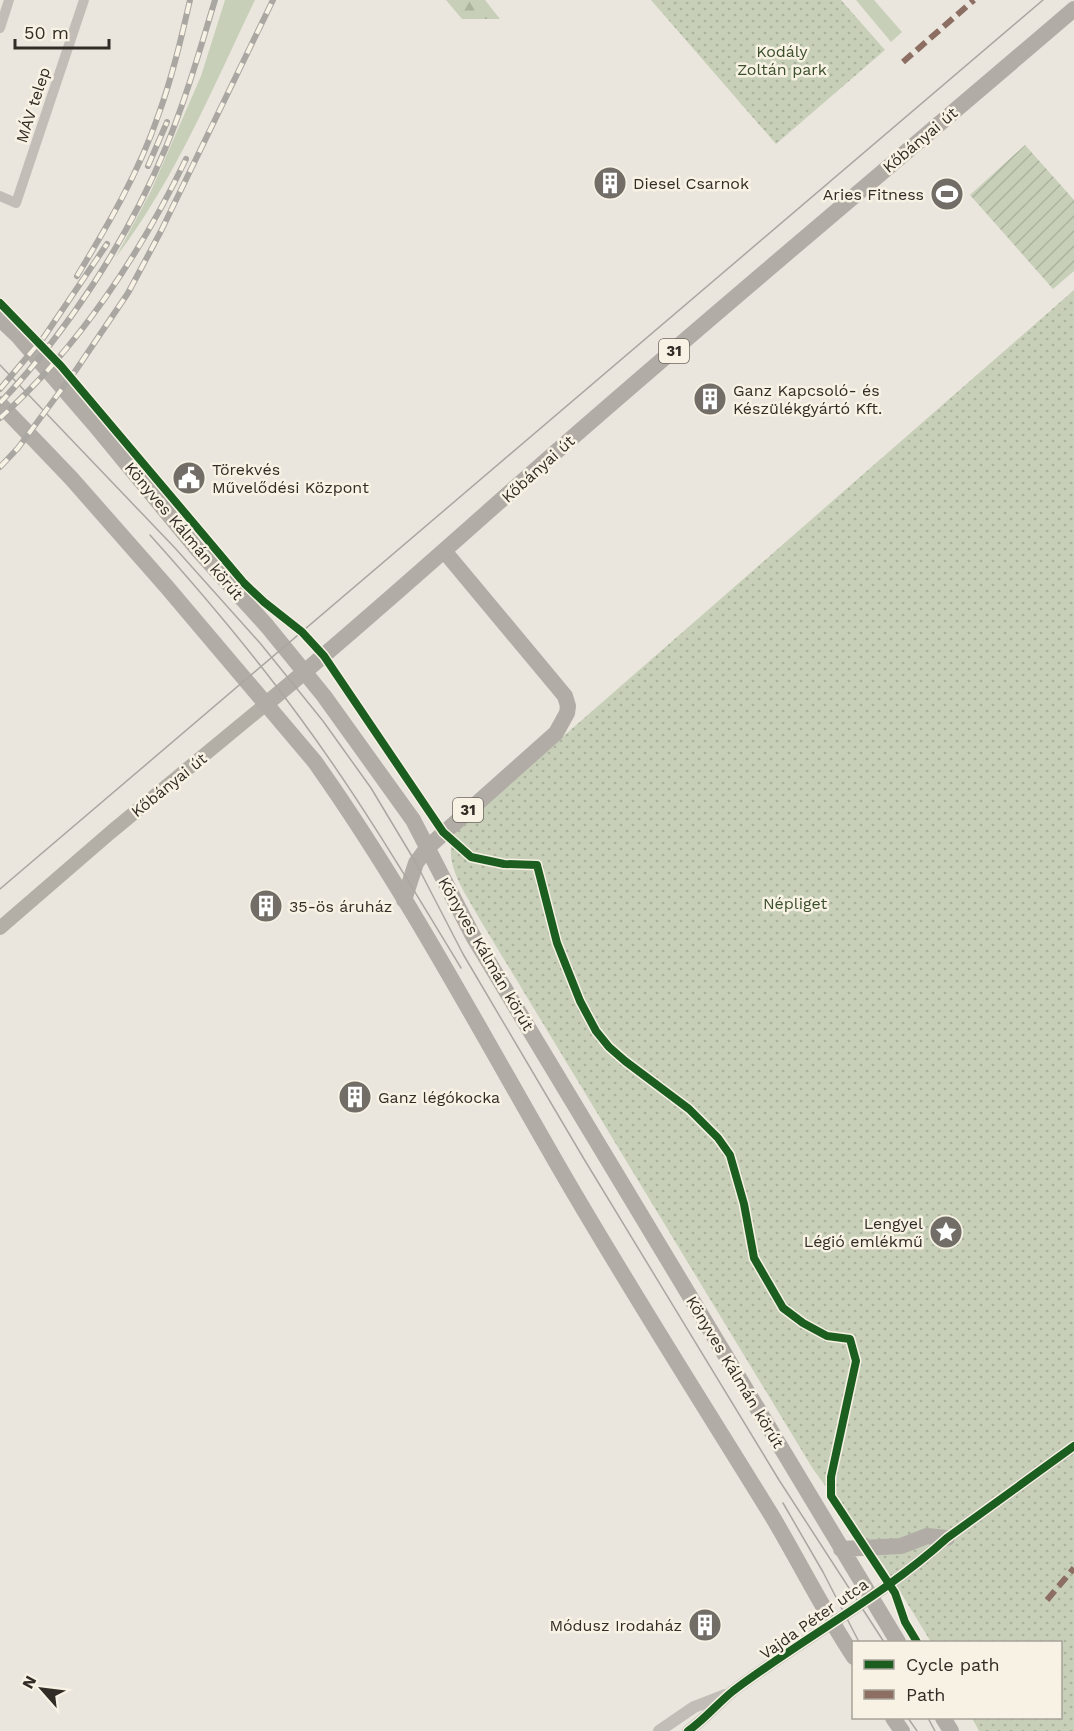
<svg xmlns="http://www.w3.org/2000/svg" width="1074" height="1731" font-family="'Work Sans',sans-serif">
  <style>
    .grass { fill: #c7cfb8 }
    .forest { fill: url(#forest-firs) }
    .park { fill: url(#park-dots) }
    .garden { fill: url(#garden-furrows) }
    .lines { fill: none; stroke-linecap: round; stroke-linejoin: round }
    .minor { stroke: #c2beb7; stroke-width: 10 }
    .tertiary { stroke: #c2beb7; stroke-width: 12 }
    .secondary { stroke: #b3afa7; stroke-width: 14 }
    .primary { stroke: #b1aca6; stroke-width: 16 }
    .tram { stroke: #aaa6a1; stroke-width: 1.5 }
    .rail-casing { stroke: #aaa6a1; stroke-width: 6 }
    .rail { stroke: #f7f2e4; stroke-width: 4; stroke-dasharray: 11; stroke-linecap: butt }
    .quiet { stroke: #8d6e63; stroke-width: 6; stroke-dasharray: 12 6; stroke-linecap: butt }
    .cycleway-casing { stroke: #f7f2e4; stroke-width: 11 }
    .cycleway { stroke: #1b5e20; stroke-width: 8 }
    .labels { text-anchor: middle; dominant-baseline: central; stroke-width: 5; stroke-linejoin: round; paint-order: stroke }
    .shield { fill: #f7f2e4; stroke: #6d675f; stroke-width: 1.5 }
    .shield-label { font-size: 15px; font-weight: bold; fill: #322c26 }
    .park-label { font-size: 16px; fill: #3b4f2c; stroke: #f7f2e4 }
    .street-label { font-size: 16px; fill: #322c26; stroke: #f7f2e4 }
    .poi-label { font-size: 16px; fill: #322c26; stroke: #f7f2e4; text-anchor: start }
  </style>
  <defs>
    <pattern id="forest-firs" width="22" height="20" patternUnits="userSpaceOnUse" patternTransform="scale(1.5)"><rect width="22" height="20" fill="#c7cfb8"/><path d="M5 1l3.5 6h-7zM16 11l3.5 6h-7z" fill="#abb29e"/></pattern>
    <pattern id="park-dots" width="8" height="8" patternUnits="userSpaceOnUse" patternTransform="scale(1.5)"><rect width="8" height="8" fill="#c7cfb8"/><path d="M2 2h.1M6 6h.1" fill="none" stroke="#abb29e" stroke-width="1.8" stroke-linecap="round"/></pattern>
    <pattern id="garden-furrows" width="10" height="10" patternUnits="userSpaceOnUse" patternTransform="scale(1.5)"><rect width="10" height="10" fill="#c7cfb8"/><path d="M-1 1l2-2M0 10L10 0M9 11l2-2" fill="none" stroke="#abb29e"/></pattern>
  </defs>
  <rect width="100%" height="100%" fill="#eae6dd"/>
  <!-- grass -->
  <path class="grass" d="M225,0H255C213,87 175,180 116,257L151,191L201,76Z
    M856,0H874L902,32L891,42Z"/>
  <!-- forest -->
  <path class="forest" d="M446,0H485L500,19H462Z"/>
  <!-- park -->
  <path class="park" d="M651,0H841L885,50L776,144Z
    M1074,290V1731H979L972,1718H1060V1642H931L885,1567L813,1469L479,918C464,890 434,852 463,824Z"/>
  <!-- garden -->
  <path class="garden" d="M1025,145L1074,200V271L1053,289L970,195Z"/>
  <g class="lines">
    <!-- minor -->
    <path class="minor" d="M0,28L9,0
      M0,196L16,203L84,0"/>
    <!-- tertiary -->
    <path class="tertiary" d="M659,1731L694,1707L725,1695
      M688,1731C705,1719 717,1704 733,1691C803,1638 882,1597 947,1538L1074,1446"/>
    <!-- secondary -->
    <path class="secondary" d="M0,928L111,832L266,704"/>
    <!-- primary -->
    <path class="primary" d="M0,319L18,336L94,424L197,549L267,626L324,696L413,820L473,936L898,1642
      M0,404L71,478L166,586L315,762C405,889 478,1027 556,1162C625,1282 700,1399 772,1516C800,1563 824,1612 854,1657
      M266,704C368,620 465,531 565,444C733,297 905,154 1074,9
      M404,900L416,863L427,848L556,733L567,713L568,706L565,696L445,552
      M841,1549L901,1546L927,1536L947,1538
      M893,1718L902,1731
      M943,1718L951,1731"/>
    <!-- tram -->
    <path class="tram" d="M0,365L175,548L260,643L323,721L371,788L416,863L463,954L584,1159L779,1480L884,1642
      M150,535C202,593 252,652 298,715C358,796 409,882 461,968
      M0,889L1043,0
      M783,1503L823,1572L859,1642
      M908,1718L917,1731
      M928,1718L935,1731"/>
    <defs>
      <path id="rail" d="M148,166L167,122
        M77,276C108,225 139,172 158,116C172,78 181,39 190,0
        M0,389L44,337L107,244
        M0,403C68,331 128,239 166,147C186,99 200,49 215,0
        M0,418C78,348 141,253 186,159
        M0,467L18,448L76,370L128,293L161,231L273,0"/>
    </defs>
    <!-- rail casing -->
    <use href="#rail" class="rail-casing"/>
    <!-- rail -->
    <use href="#rail" class="rail"/>
    <!-- quiet -->
    <path class="quiet" d="M903,62L974,0
      M1047,1600L1074,1568"/>
    <defs>
      <path id="cycleway" d="M0,303L61,366L244,583L264,602L302,632L324,656L443,832L471,857L504,864L537,865L557,943L580,1001L596,1031L609,1047L625,1061L689,1109L718,1138L730,1155L744,1204L754,1258L783,1308L803,1323L827,1336L850,1339L856,1361L831,1477V1496L895,1593L905,1622L917,1642
        M688,1731C705,1719 717,1704 733,1691C803,1638 882,1597 947,1538L1074,1446"/>
    </defs>
    <!-- cycleway casing -->
    <use href="#cycleway" class="cycleway-casing"/>
    <!-- cycleway -->
    <use href="#cycleway" class="cycleway"/>
  </g>
  <!-- icons -->
  <defs>
    <symbol id="building-disc" viewBox="-11 -11 22 22"><circle r="9.5" fill="#726d66" stroke="#f7f2e4"/><path d="M-4-6H4V6H1V3H-1V6H-4ZM-2.5-4.3h1.7v1.8h-1.7ZM.8-4.3h1.7v1.8H.8ZM-2.5-1h1.7V.8h-1.7ZM.8-1h1.7V.8H.8Z" fill="#fff"/></symbol>
    <symbol id="stadium-disc" viewBox="-11 -11 22 22"><circle r="9.5" fill="#726d66" stroke="#f7f2e4"/><path d="M0-5a6.5 5 0 1 0 0 10a6.5 5 0 1 0 0-10ZM-3.5-1.8h7v3.6h-7Z" fill="#fff"/></symbol>
    <symbol id="civic-disc" viewBox="-11 -11 22 22"><circle r="9.5" fill="#726d66" stroke="#f7f2e4"/><path d="M-.6-6.5H3V-4.5H.6V-3L4-1V1h2V6H-6V1h2V-1L-.6-3ZM-1.2 2.5V6h2.4V2.5Z" fill="#fff"/></symbol>
    <symbol id="sight-disc" viewBox="-11 -11 22 22"><circle r="9.5" fill="#726d66" stroke="#f7f2e4"/><path d="M0-6L1.8-2.2L6-1.7L2.9 1.2L3.7 5.4L0 3.3L-3.7 5.4L-2.9 1.2L-6-1.7L-1.8-2.2Z" fill="#fff"/></symbol>
  </defs>
  <g fill-rule="evenodd">
    <use href="#building-disc" x="591" y="164" width="38" height="38"/>
    <use href="#stadium-disc" x="928" y="175" width="38" height="38"/>
    <use href="#building-disc" x="691" y="380" width="38" height="38"/>
    <use href="#civic-disc" x="170" y="459" width="38" height="38"/>
    <use href="#building-disc" x="247" y="887" width="38" height="38"/>
    <use href="#building-disc" x="336" y="1078" width="38" height="38"/>
    <use href="#sight-disc" x="927" y="1213" width="38" height="38"/>
    <use href="#building-disc" x="686" y="1606" width="38" height="38"/>
  </g>
  <g class="labels">
    <!-- shield labels -->
    <g class="shield">
      <rect x="659" y="339" width="30" height="24" rx="4.5"/>
      <rect x="453" y="798" width="30" height="24" rx="4.5"/>
    </g>
    <g class="shield-label">
      <text x="674" y="351">31</text>
      <text x="468" y="810">31</text>
    </g>
    <!-- park labels -->
    <g class="park-label">
      <text x="782" y="51">Kodály<tspan x="782" dy="18">Zoltán park</tspan></text>
      <text x="795" y="903">Népliget</text>
    </g>
    <!-- street labels -->
    <g class="street-label">
      <text transform="translate(33 105) rotate(-72)">MÁV telep</text>
      <text transform="translate(920 140) rotate(-40)">Kőbányai út</text>
      <text transform="translate(538 469) rotate(-42)">Kőbányai út</text>
      <text transform="translate(184 531) rotate(50)">Könyves Kálmán körút</text>
      <text transform="translate(169 785) rotate(-39)">Kőbányai út</text>
      <text transform="translate(486 954) rotate(60)">Könyves Kálmán körút</text>
      <text transform="translate(735 1372) rotate(59)">Könyves Kálmán körút</text>
      <text transform="translate(814 1619) rotate(-35)">Vajda Péter utca</text>
    </g>
    <!-- poi labels -->
    <g class="poi-label">
      <text x="633" y="183">Diesel Csarnok</text>
      <text x="924" y="194" text-anchor="end">Aries Fitness</text>
      <text x="733" y="390">Ganz Kapcsoló- és<tspan x="733" dy="18">Készülékgyártó Kft.</tspan></text>
      <text x="212" y="469">Törekvés<tspan x="212" dy="18">Művelődési Központ</tspan></text>
      <text x="289" y="906">35-ös áruház</text>
      <text x="378" y="1097">Ganz légókocka</text>
      <text x="923" y="1223" text-anchor="end">Lengyel<tspan x="923" dy="18">Légió emlékmű</tspan></text>
      <text x="682" y="1625" text-anchor="end">Módusz Irodaház</text>
    </g>
  </g>
  <!-- legend -->
  <rect x="852" y="1641" width="210" height="78" fill="#f7f2e4" stroke="#a8a398" stroke-width="1.5"/>
  <rect x="864" y="1660" width="30" height="9" fill="#1b5e20" stroke="#a8a398" stroke-width="1.5"/>
  <text x="906" y="1671" font-size="18" fill="#322c26">Cycle path</text>
  <rect x="864" y="1690" width="30" height="9" fill="#8d6e63" stroke="#a8a398" stroke-width="1.5"/>
  <text x="906" y="1701" font-size="18" fill="#322c26">Path</text>
  <!-- north arrow -->
  <g transform="translate(42 1689) rotate(298)" stroke="#f7f2e4" stroke-width="4.5" paint-order="stroke">
  <path d="M0-4.5L10 22L0 15L-10 22Z" fill="#322c26"/>
  <text y="-9" font-size="16" font-weight="bold" text-anchor="middle" fill="#322c26">N</text>
  </g>
  <!-- scale -->
  <path d="M15 39v9h94v-9" fill="none" stroke="#322c26" stroke-width="3"/>
  <text x="24" y="39" font-size="18" fill="#322c26" stroke="#f7f2e4" stroke-width="4.5" paint-order="stroke">50 m</text>
</svg>
